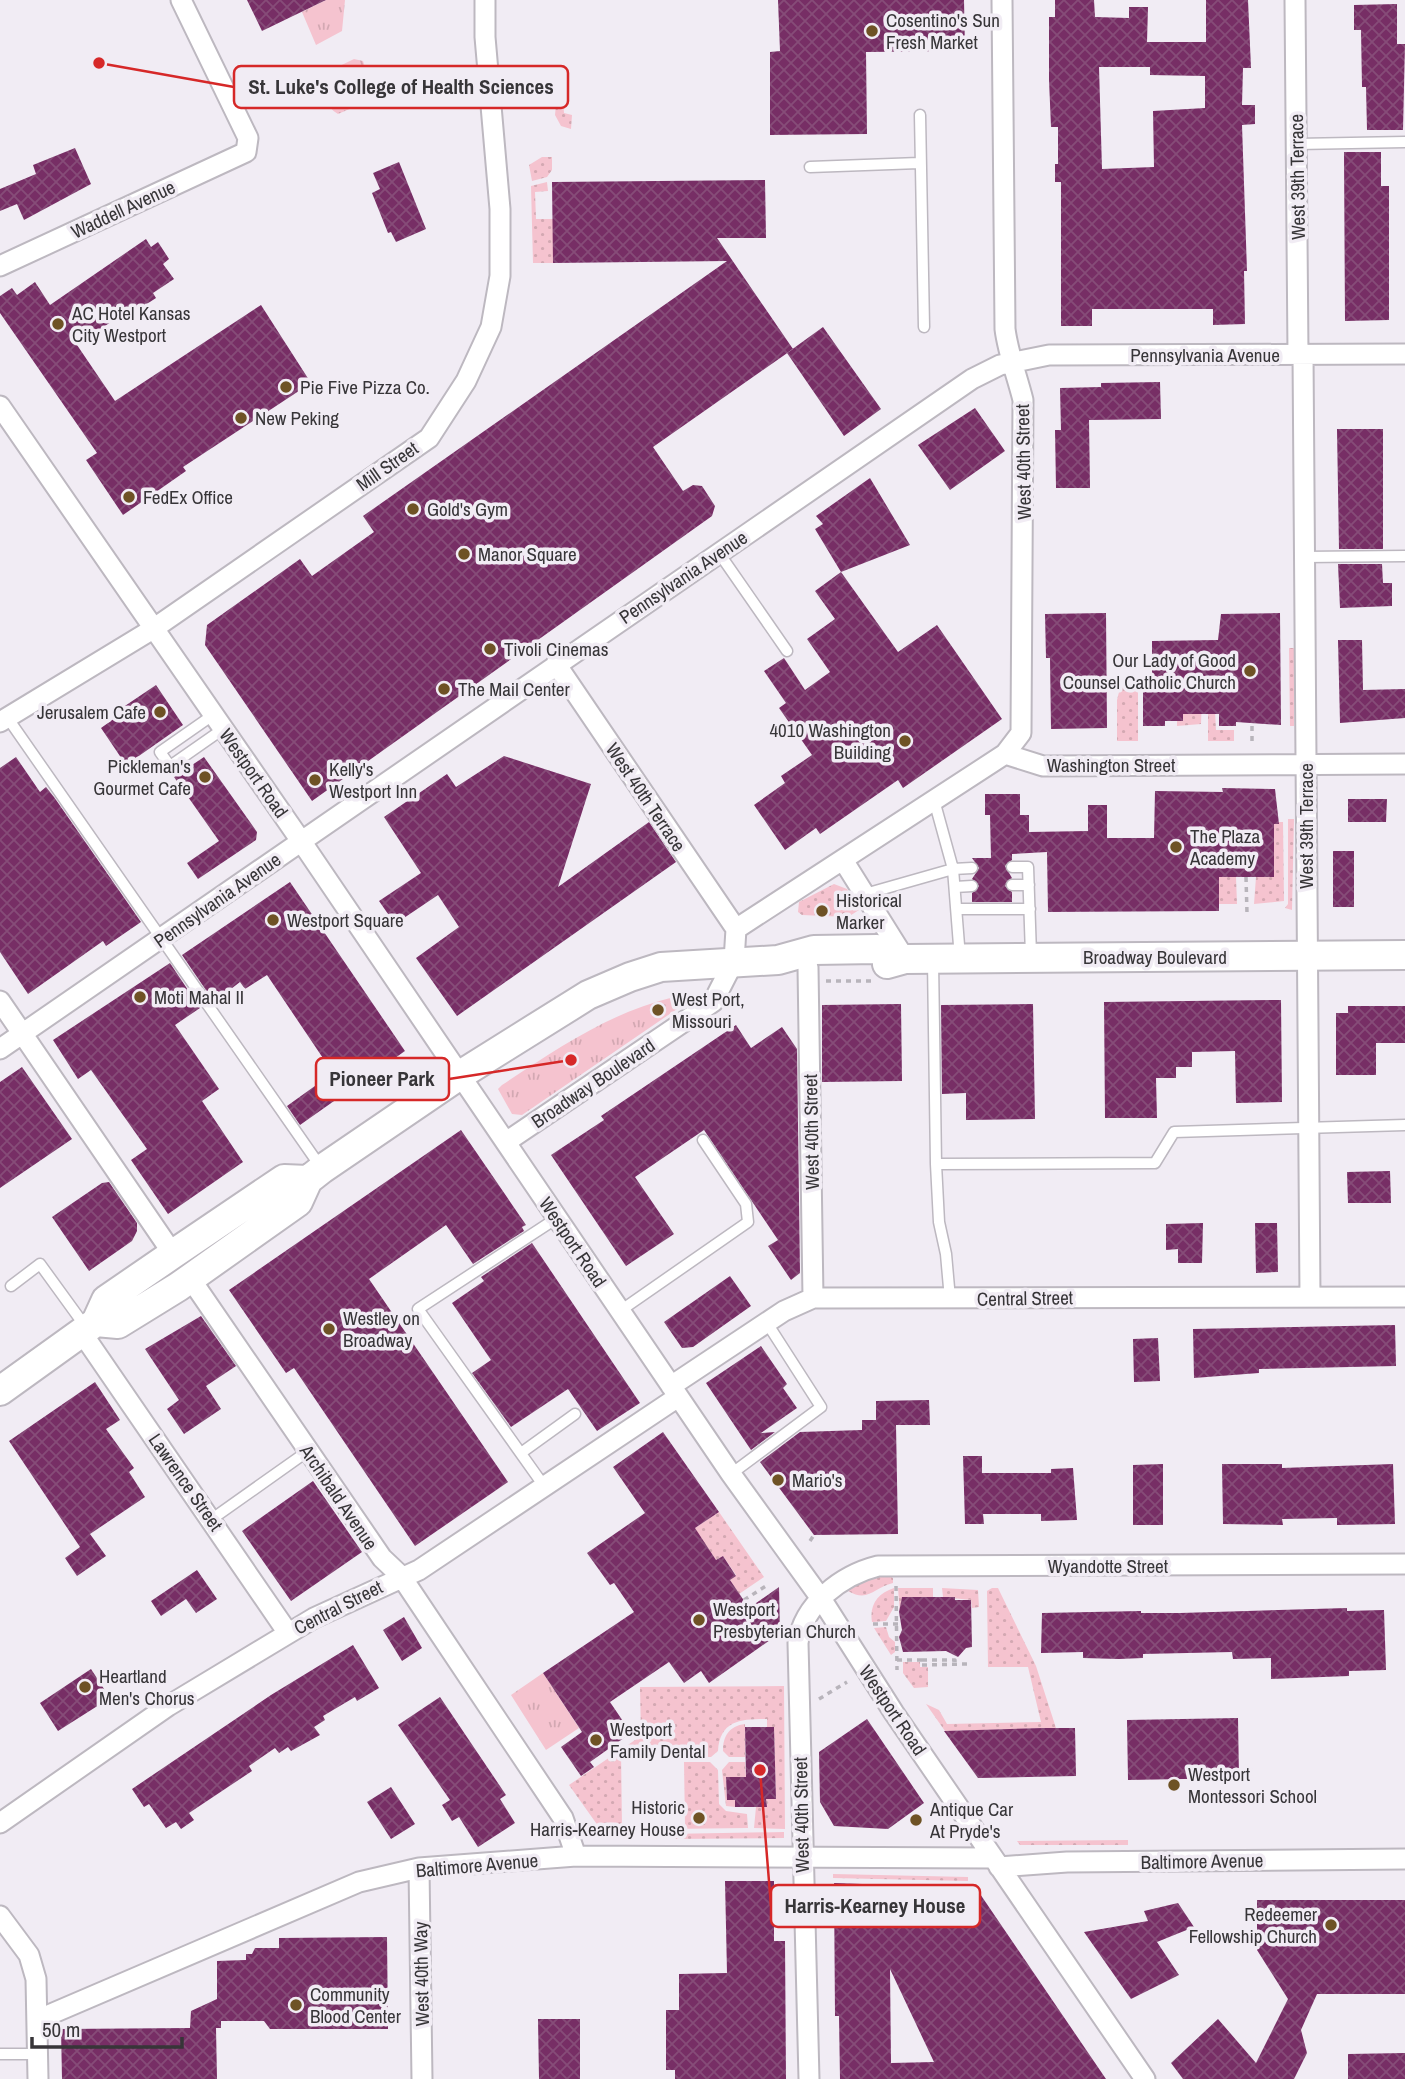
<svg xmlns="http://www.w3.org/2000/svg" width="1405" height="2079" font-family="'Archivo Narrow',sans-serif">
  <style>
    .grass { fill: url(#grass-dots) }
    .park { fill: url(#park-tufts) }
    .building { fill: url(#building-cross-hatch); fill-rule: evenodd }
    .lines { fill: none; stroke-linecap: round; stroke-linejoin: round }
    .service-casing { stroke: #bdb8c0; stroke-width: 13 }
    .minor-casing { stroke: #bdb8c0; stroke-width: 23 }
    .secondary-casing { stroke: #bdb8c0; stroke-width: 32 }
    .path { stroke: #b8b4bb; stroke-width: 3.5; stroke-dasharray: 5 5; stroke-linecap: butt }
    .service { stroke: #fff; stroke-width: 10 }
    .minor { stroke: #fff; stroke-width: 19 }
    .secondary { stroke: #fff; stroke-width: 28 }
    .poi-dot { fill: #6e5225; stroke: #f1ecf4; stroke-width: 2.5 }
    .labels { text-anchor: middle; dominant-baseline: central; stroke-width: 7; stroke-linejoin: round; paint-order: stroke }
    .poi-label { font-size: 19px; fill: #373538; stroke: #f1ecf4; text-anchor: start }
    .street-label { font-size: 19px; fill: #373538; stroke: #f1ecf4 }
    .leader { fill: none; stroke: #d62828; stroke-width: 2.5 }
    .callout-dot { fill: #d62828; stroke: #f1ecf4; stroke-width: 2.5 }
    .callout { fill: #f1ecf4; stroke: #d62828; stroke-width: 2.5 }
    .callout-label { font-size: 21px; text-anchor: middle; font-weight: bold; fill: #373538 }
  </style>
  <defs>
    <pattern id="grass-dots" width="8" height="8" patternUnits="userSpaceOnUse" patternTransform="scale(1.75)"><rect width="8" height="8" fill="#f5c3cf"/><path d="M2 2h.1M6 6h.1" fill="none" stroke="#d3a8b2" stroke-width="1.8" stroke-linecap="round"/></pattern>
    <pattern id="park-tufts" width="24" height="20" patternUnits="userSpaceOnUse" patternTransform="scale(1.75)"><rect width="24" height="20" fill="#f5c3cf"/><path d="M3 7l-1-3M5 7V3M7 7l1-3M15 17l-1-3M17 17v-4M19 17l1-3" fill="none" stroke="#d3a8b2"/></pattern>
    <pattern id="building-cross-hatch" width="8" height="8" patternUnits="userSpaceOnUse" patternTransform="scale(1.75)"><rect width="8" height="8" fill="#772e65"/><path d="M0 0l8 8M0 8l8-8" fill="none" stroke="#864c78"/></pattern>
  </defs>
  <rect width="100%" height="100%" fill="#f1ecf4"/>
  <!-- grass -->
  <path class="grass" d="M563,100L564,113L572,115L571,129L561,126L555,115L556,105Z
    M542,157H552V170L547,177L532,181L529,165Z
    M547,182L548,191L535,192L536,219H553V263H533L531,186Z
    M1289,648H1294V726H1290Z
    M1138,679V741H1117V700L1122,680Z
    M1202,695L1201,724L1177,726V721H1183V714H1197Z
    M1215,711L1216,730H1234V741H1208V712Z
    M1288,819H1294L1292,910L1285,908L1288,904Z
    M1279,822H1283L1284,901L1254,904L1256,877H1274V824Z
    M1219,877H1236L1237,904H1219Z
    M834,884L847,889L859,910L848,917L802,915L798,912L799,902Z
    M719,1512L764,1577L739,1594L730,1580L736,1575L723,1556L716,1560L698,1534L650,1558Z
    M886,1574L893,1578V1583C874,1587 869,1603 848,1591L860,1580Z
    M894,1588V1607L886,1621L872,1622C869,1605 878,1593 894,1588Z
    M898,1588H933V1597H903L900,1614Z
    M942,1588L978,1590L979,1607L972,1608L971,1600L943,1597Z
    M992,1588H998L1036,1666L1056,1728L945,1731L926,1704L939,1710L947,1724L1041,1722L1028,1667H988L987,1591Z
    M886,1627L889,1637L895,1642V1652L891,1655L874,1628Z
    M903,1662H920V1667H928V1687L914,1688L903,1673Z
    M784,1686L785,1829L754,1828L756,1807H766V1799H776L774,1727H767V1719C741,1719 720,1720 718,1751L711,1757H684L683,1750L621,1751L622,1827L646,1829L601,1830L569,1785L641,1736L640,1687Z
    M745,1724V1757H729L723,1751C723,1736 729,1726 745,1724Z
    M684,1762H710L718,1770L719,1804L726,1811L747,1814L748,1828L667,1829V1827L685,1826Z
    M729,1762H745L746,1777L726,1778L727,1800H735V1807L726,1806L722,1770Z
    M784,1832V1838L669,1839L667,1834Z
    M1128,1840V1845H1020L1017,1841Z
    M833,1874L968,1877V1881L833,1878Z"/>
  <!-- park -->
  <path class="park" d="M326,0H345L342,31L316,45L302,12Z
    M354,59L363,61L375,98L338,114C326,107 318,90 319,76Z
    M674,997L679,1002L677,1009L522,1115L512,1114L498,1089L502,1085C557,1049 608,1013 674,997Z
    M543,1673L579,1728L546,1750L511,1695Z"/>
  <!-- building -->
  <path class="building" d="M247,0H326L262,31Z
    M778,0H964L965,51L866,52L867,134L770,135V52L780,51Z
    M1055,0H1094L1095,17L1129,18V7H1148L1147,42H1206V0H1248L1251,68H1243L1242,105H1255V124L1242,125L1247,271H1244L1245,324L1213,325V309H1092V326H1061V182H1055V164H1058V127H1051L1049,80V17H1055ZM1099,67H1150V75L1205,76V108L1153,111L1154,167L1102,169Z
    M1397,4V44H1405L1403,130H1367L1366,87H1362L1361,30H1354V5Z
    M75,148L91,184L24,220L17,204L0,211V189L36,174L33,165Z
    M1344,152H1381V186H1389V320L1345,321Z
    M399,162L426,229L396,242L391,232L388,233L372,193L380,189L373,173Z
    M765,180L766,238H717L793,349L653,447L683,491L693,485L702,486L715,506L712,516L312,801L205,645L207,625L300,559L312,576L374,532L363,516L727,261L553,263L552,182Z
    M146,239L151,247L158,242L169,259L163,264L174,279L153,293L156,298L133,313L130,309L77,345L115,401L261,305L311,383L183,467L186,471L123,515L86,460L97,453L0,313V296L12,288L17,295L35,282L50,305Z
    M823,327L881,409L844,436L787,353Z
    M1160,382L1161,419L1089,420L1090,488H1056L1055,430H1061L1060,388L1101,387V383Z
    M975,408L1005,451L950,490L918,445Z
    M1337,429H1383V549H1339Z
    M870,478L910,545L841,572L815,529L823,524L816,516Z
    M1338,564H1382L1383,583H1392V606L1340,608Z
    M841,572L898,652L937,625L1002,719L903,788L898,780L820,834L816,828L785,850L754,805L785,783L781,776L812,755L779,708L786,703L764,671L784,658L805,690L830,672L807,639L835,619L815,591Z
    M1106,613L1107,728L1051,729L1050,658H1046L1045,614Z
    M1280,613L1281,725L1236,722V726H1219V714H1183V721H1165V726H1143V685H1152V641L1218,640L1221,614Z
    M1338,640H1362L1363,690L1405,689V718L1340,723Z
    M156,685L183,725L126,765L101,728L115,718L113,714Z
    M504,756L591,784L558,887L649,822L676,862L457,1016L416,958L459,927L438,895L395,924L379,901L421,873L384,817L447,774L456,787Z
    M16,757L40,792L46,787L54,797L141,922L106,946L103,941L28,994L0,952V768Z
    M204,757L257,832L256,840L198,879L187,863L219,841L174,777Z
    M1222,788L1275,789L1279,824H1274V877H1219V911L1048,912L1047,852L1012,854V860L1005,866L1012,878L1005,886L1012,892V902H972V893L979,886L972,879L979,868L972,858H991L990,815H985V794H1020V815H1029V832L1088,831V805H1107V838H1154L1155,791L1223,792Z
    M1348,799H1387L1386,822H1348Z
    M1333,851H1354V907H1333Z
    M290,882L405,1051L300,1125L287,1106L333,1073L267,975L245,989L240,982L214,1002L182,955Z
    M170,963L200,1008L175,1025L219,1089L202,1101L243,1162L168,1214L131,1160L147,1149L91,1070L78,1079L53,1040Z
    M1281,1000L1282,1102L1236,1103L1235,1051L1192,1052V1067H1176V1078H1156L1157,1118H1105L1104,1002Z
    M901,1004L902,1081L822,1082V1005Z
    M1033,1004L1035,1119L966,1120V1093L942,1094L941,1005Z
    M1348,1006H1405V1043H1376V1075H1336V1013H1348Z
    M736,1025L751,1048L782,1027L797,1049L800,1273L791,1280L768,1246L778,1240L704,1130L635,1177L674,1234L626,1266L551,1155L604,1120L601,1116Z
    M22,1067L72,1139L0,1188V1082Z
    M461,1130L526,1225L522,1227L524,1231L473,1264L446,1225L369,1279L508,1482L415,1546L294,1368L286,1373L229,1290Z
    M1390,1171L1391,1203H1348L1347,1172Z
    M109,1182L137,1223V1231L132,1241L89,1271L52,1217L102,1183Z
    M1203,1223L1202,1263H1178V1249L1166,1250V1224Z
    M1255,1223H1277L1278,1272L1256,1273Z
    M532,1243L640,1403L597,1431L568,1389L511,1427L472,1373L491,1360L452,1303L484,1281L481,1277Z
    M730,1276L751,1306L693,1347L682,1348L664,1322Z
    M201,1316L236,1366L206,1386L221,1409L184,1434L167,1409L179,1400L145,1349Z
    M1395,1325L1396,1366L1259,1369V1373L1194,1378L1193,1329Z
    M1158,1338L1160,1381L1134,1382L1133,1339Z
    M761,1346L787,1384L783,1388L797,1408L761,1433L775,1432L751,1450L706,1383Z
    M95,1382L120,1420L106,1429L134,1468L129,1472L145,1497L90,1534L106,1556L77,1576L65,1558L80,1547L9,1441Z
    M929,1400L930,1425H896L898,1534L814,1535L760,1462L800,1432L862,1430V1420H876V1401Z
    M663,1432L719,1512L695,1528L716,1560L723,1556L736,1576L730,1580L749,1608L779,1587L780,1633L709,1683L701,1671L684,1683L669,1662L610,1702L631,1733L590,1762L594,1767L581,1776L561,1747L582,1732L543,1673L634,1612L614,1583L610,1585L587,1553L645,1513L613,1467Z
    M963,1456H982V1473H1051V1469L1073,1468L1077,1520L1041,1521V1514H983L984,1524H965Z
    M1163,1464V1525H1133V1465Z
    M1222,1464H1282V1468L1393,1464L1395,1524L1337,1525V1518L1282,1519L1283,1525L1223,1524Z
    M313,1481L362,1552L291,1601L242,1531Z
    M197,1570L217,1599L196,1613L186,1599L161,1616L151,1601Z
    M902,1597H955V1600H971L972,1647L966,1648L958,1657L946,1651L903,1652L899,1637L902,1630L899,1612Z
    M1347,1608V1611L1384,1610L1386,1670L1349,1671V1676L1271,1679V1658L1233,1659L1232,1652L1143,1654V1658L1119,1659L1083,1658V1652L1041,1653L1042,1613L1141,1611V1613H1180Z
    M404,1617L422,1648L402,1661L383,1630Z
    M353,1645L379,1688L357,1701L355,1697L323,1716L325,1720L314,1727L320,1735L291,1751L288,1747L279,1753L275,1748L249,1766L252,1771L189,1813L194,1820L181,1829L176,1822L166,1828L149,1804L144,1807L132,1789L271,1695Z
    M91,1669L110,1698L58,1731L40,1703Z
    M440,1697L506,1795L500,1799L515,1823L478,1847L459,1817L452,1821L442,1805L450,1800L398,1725Z
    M1238,1718L1239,1778L1128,1780L1127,1720Z
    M867,1719L924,1803L888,1829L834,1826L820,1802L819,1752Z
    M745,1727H774L776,1799H766L767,1807H735V1800H727L726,1777H746Z
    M1043,1728H1075L1076,1776L978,1778L944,1731Z
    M391,1787L415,1824L391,1839L367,1802Z
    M725,1881H774V1941H785L786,2079H675V2070H666V2010H679V1974L727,1973Z
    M834,1883L976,1888L1106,2079H840L839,2016H835ZM890,1969L934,2062L891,2063Z
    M1257,1900H1405V1994H1317L1301,2030L1307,2053L1294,2079H1183L1171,2063L1218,2019L1256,2063L1288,1999L1257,1950Z
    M1178,1903L1194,1927L1157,1942L1179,1975L1131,1999L1084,1932L1148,1921L1144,1911Z
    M387,1937L388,2029H270L264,2021H221V2028H216L217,2079H62L61,2029L190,2028L191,2011L217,1999V1961L246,1960V1954H252L255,1948H279V1938Z
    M538,2019H580V2079H539Z
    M1405,2053V2079H1348V2054Z"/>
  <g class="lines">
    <defs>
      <path id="service" d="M920,115L924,327
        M1297,144L1405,142
        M810,167L919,163
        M719,553L787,651
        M1304,557L1405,556
        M213,715L160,752L170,766L223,729
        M7,717L320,1166
        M1012,867H1028L1031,955
        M1012,885H1029
        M955,887L972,886
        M865,894L953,869L934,800
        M957,909H1030
        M960,958L953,869L972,868
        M933,961L936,1164L939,1222L946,1254L950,1299
        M936,1164L1155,1163L1174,1132L1405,1125
        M11,1286L40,1264L85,1326
        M620,1311L748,1222L746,1204L703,1140
        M521,1453L575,1414
        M731,1474L821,1407L767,1323
        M544,1486L418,1309L557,1218
        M212,1519L308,1451
        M0,2054H37"/>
      <path id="minor" d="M1295,0L1298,354
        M0,266L246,152L248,138L181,0
        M1303,354L1310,1297
        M0,406L301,841L731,1474L822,1600L894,1713L1145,2079
        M556,664L736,929
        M0,722L153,629L429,438L466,381L491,327L500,276V209L485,37V0
        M1005,754L1043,766L1405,764
        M843,860L905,959
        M808,967L813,1298
        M0,1001L173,1254
        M0,1049L972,379L1000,365L1049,355L1405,354
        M506,1142L713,1002L734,961L736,929L1005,754L1021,733L1023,400C1017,376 1008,353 1005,329L1002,0
        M190,1278L382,1558L401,1576L563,1818L576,1856
        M82,1333L288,1633
        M671,1386L784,1311L813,1298L1405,1297
        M0,1823L168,1706L314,1618L419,1570L678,1397
        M999,1867L1067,1862L1405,1859
        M419,1868L422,2079
        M0,1916L29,1955L36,1979L38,2079
        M37,2020L359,1882L419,1868L576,1856L993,1858
        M809,2079L798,1643C803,1604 842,1575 878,1566L1405,1564"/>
      <path id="secondary" d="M887,964L905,959L1405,955
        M96,1322L118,1324L178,1287L298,1202L308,1180L322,1169L460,1075L588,995L630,977L661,967L778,960L814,950L877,949L905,959
        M0,1391L96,1322L106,1300L173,1254L284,1179L308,1180"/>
    </defs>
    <!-- service casing -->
    <use href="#service" class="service-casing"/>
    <!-- minor casing -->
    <use href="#minor" class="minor-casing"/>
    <!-- secondary casing -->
    <use href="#secondary" class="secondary-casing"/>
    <!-- path -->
    <path class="path" d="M1252,741V722
      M1246,877L1247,913
      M826,981H871
      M810,1541L814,1535
      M896,1586L897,1670
      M744,1600L769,1584
      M873,1624H902
      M897,1660H922V1665L967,1664
      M922,1660H955V1667
      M819,1699L847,1682"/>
    <!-- service -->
    <use href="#service" class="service"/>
    <!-- minor -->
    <use href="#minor" class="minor"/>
    <!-- secondary -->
    <use href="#secondary" class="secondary"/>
  </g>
  <!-- markers -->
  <g class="poi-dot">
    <circle cx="872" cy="31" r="7"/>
    <circle cx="58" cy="324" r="7"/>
    <circle cx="286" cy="387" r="7"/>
    <circle cx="241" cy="418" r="7"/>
    <circle cx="129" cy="497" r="7"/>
    <circle cx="413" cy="509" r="7"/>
    <circle cx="464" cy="554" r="7"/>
    <circle cx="490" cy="649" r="7"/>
    <circle cx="1250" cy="671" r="7"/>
    <circle cx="444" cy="689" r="7"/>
    <circle cx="160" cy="712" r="7"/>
    <circle cx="905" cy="741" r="7"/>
    <circle cx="205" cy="777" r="7"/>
    <circle cx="315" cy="780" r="7"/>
    <circle cx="1176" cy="847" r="7"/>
    <circle cx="822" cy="911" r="7"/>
    <circle cx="273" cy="920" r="7"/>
    <circle cx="140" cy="997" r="7"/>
    <circle cx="658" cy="1010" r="7"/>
    <circle cx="329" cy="1329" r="7"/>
    <circle cx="778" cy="1480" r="7"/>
    <circle cx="699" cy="1620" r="7"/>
    <circle cx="85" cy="1687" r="7"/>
    <circle cx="596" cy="1740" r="7"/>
    <circle cx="1174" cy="1785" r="7"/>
    <circle cx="699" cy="1818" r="7"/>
    <circle cx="916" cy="1820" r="7"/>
    <circle cx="1331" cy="1925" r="7"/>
    <circle cx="296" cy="2005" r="7"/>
  </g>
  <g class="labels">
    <!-- poi labels -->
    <g class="poi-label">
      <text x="886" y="20">Cosentino's Sun<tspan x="886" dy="22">Fresh Market</tspan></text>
      <text x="72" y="313">AC Hotel Kansas<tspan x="72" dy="22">City Westport</tspan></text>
      <text x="300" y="387">Pie Five Pizza Co.</text>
      <text x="255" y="418">New Peking</text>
      <text x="143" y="497">FedEx Office</text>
      <text x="427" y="509">Gold's Gym</text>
      <text x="478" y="554">Manor Square</text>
      <text x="504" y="649">Tivoli Cinemas</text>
      <text x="1236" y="660" text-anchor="end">Our Lady of Good<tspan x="1236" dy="22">Counsel Catholic Church</tspan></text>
      <text x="458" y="689">The Mail Center</text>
      <text x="146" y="712" text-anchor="end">Jerusalem Cafe</text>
      <text x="891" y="730" text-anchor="end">4010 Washington<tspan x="891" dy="22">Building</tspan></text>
      <text x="191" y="766" text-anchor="end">Pickleman's<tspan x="191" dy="22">Gourmet Cafe</tspan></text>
      <text x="329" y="769">Kelly's<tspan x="329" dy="22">Westport Inn</tspan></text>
      <text x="1190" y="836">The Plaza<tspan x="1190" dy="22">Academy</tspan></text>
      <text x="836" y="900">Historical<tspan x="836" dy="22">Marker</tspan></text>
      <text x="287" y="920">Westport Square</text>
      <text x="154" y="997">Moti Mahal II</text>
      <text x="672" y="999">West Port,<tspan x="672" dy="22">Missouri</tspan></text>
      <text x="343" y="1318">Westley on<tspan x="343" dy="22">Broadway</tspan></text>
      <text x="792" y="1480">Mario's</text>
      <text x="713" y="1609">Westport<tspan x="713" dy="22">Presbyterian Church</tspan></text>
      <text x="99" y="1676">Heartland<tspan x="99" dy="22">Men's Chorus</tspan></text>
      <text x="610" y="1729">Westport<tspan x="610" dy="22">Family Dental</tspan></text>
      <text x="1188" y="1774">Westport<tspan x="1188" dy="22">Montessori School</tspan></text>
      <text x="685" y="1807" text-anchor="end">Historic<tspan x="685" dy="22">Harris-Kearney House</tspan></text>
      <text x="930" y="1809">Antique Car<tspan x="930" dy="22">At Pryde's</tspan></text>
      <text x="1317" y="1914" text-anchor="end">Redeemer<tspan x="1317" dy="22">Fellowship Church</tspan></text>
      <text x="310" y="1994">Community<tspan x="310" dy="22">Blood Center</tspan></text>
    </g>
    <!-- street labels -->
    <g class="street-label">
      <text transform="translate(1297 177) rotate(-91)">West 39th Terrace</text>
      <text transform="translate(123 209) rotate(-25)">Waddell Avenue</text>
      <text x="1205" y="355">Pennsylvania Avenue</text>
      <text transform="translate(1023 462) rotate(-91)">West 40th Street</text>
      <text transform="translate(387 466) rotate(-35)">Mill Street</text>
      <text transform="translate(683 577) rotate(-34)">Pennsylvania Avenue</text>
      <text x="1111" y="765">Washington Street</text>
      <text transform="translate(254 773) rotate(55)">Westport Road</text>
      <text transform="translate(646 797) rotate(56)">West 40th Terrace</text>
      <text transform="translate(1306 826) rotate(-90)">West 39th Terrace</text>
      <text transform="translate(217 900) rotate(-35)">Pennsylvania Avenue</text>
      <text x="1155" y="957">Broadway Boulevard</text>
      <text transform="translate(593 1083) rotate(-34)">Broadway Boulevard</text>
      <text transform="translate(811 1132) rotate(-91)">West 40th Street</text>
      <text transform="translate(573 1242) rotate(56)">Westport Road</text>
      <text transform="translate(1025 1298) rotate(-1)">Central Street</text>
      <text transform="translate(186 1482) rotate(55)">Lawrence Street</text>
      <text transform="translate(339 1497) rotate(56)">Archibald Avenue</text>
      <text x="1108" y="1566">Wyandotte Street</text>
      <text transform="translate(338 1607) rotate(-27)">Central Street</text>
      <text transform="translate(893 1710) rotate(56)">Westport Road</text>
      <text transform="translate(801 1815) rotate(-91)">West 40th Street</text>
      <text transform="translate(1202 1861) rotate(-1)">Baltimore Avenue</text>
      <text transform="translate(477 1865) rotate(-5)">Baltimore Avenue</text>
      <text transform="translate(421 1974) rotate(-91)">West 40th Way</text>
    </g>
  </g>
  <!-- callouts -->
  <path class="leader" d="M99 63L234 87M571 1060L449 1079M760 1770L771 1906"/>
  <g class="callout-dot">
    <circle cx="99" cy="63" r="7"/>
    <circle cx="571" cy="1060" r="7"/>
    <circle cx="760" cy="1770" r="7"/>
  </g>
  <g class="callout">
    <rect x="234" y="66" width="334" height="42" rx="7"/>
    <rect x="316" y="1058" width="133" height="42" rx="7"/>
    <rect x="771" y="1885" width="209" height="42" rx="7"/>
  </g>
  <g class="callout-label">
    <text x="401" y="94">St. Luke's College of Health Sciences</text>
    <text x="382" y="1086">Pioneer Park</text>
    <text x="875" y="1913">Harris-Kearney House</text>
  </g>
  <!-- scale -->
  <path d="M32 2037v10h150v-10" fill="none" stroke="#373538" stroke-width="3.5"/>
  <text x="42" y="2037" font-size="21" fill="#373538" stroke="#f1ecf4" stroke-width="5" paint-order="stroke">50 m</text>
</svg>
